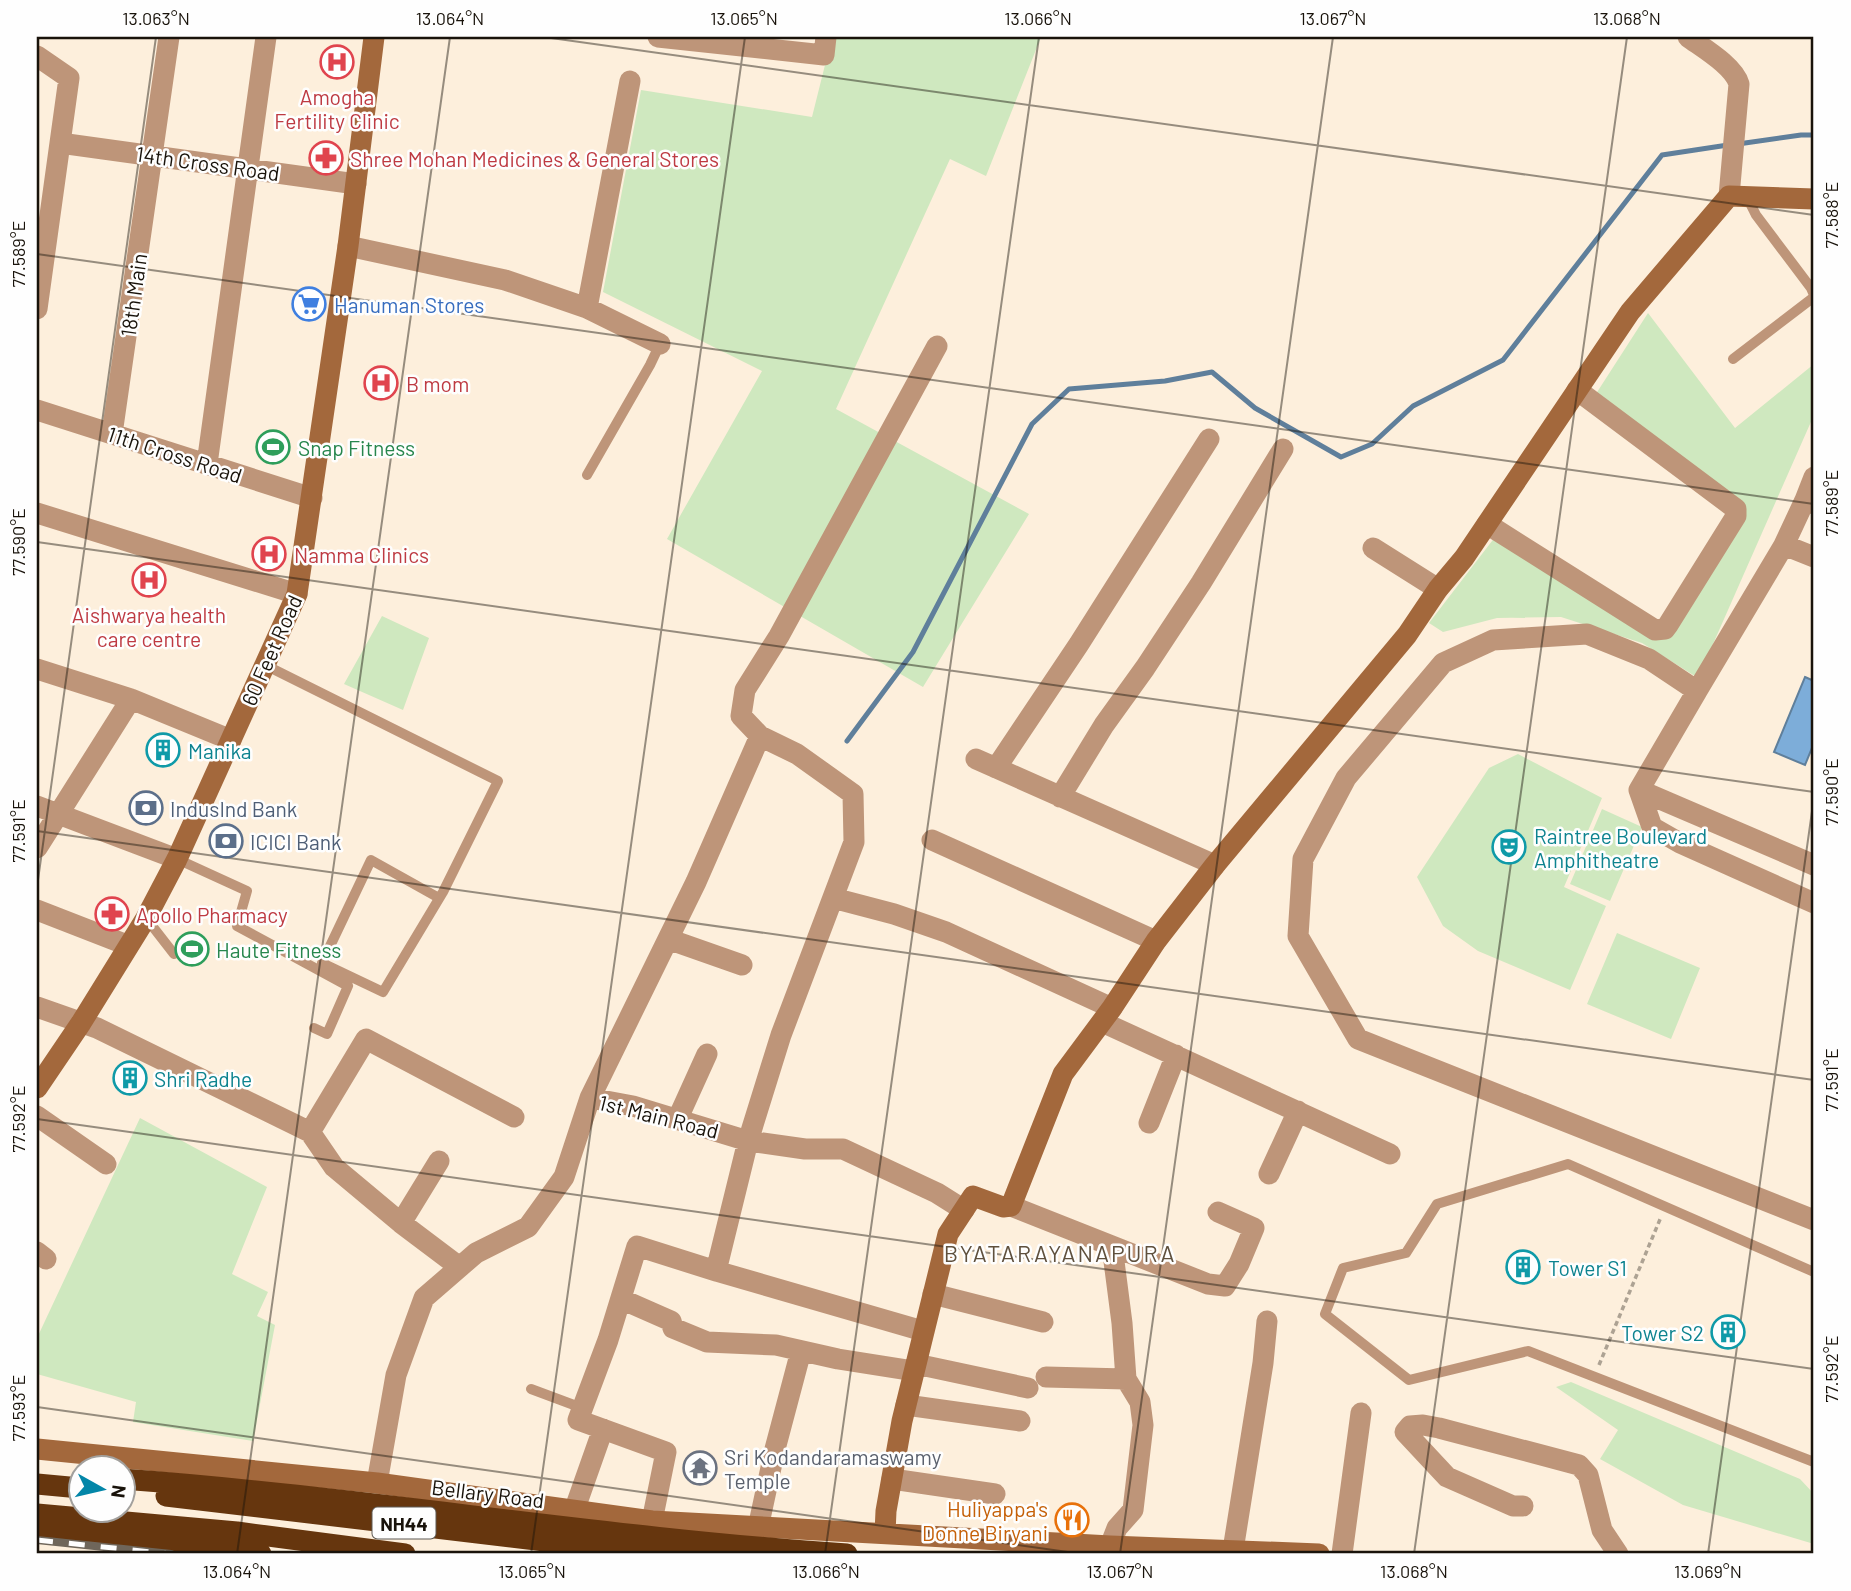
<svg xmlns="http://www.w3.org/2000/svg" width="1851" height="1591" font-family="Barlow,sans-serif">
  <style>
    .green { fill: #cfe8bf }
    .water { fill: #7dadd9; stroke: #5f7f9b; stroke-width: 2 }
    .lines { fill: none; stroke-linecap: round; stroke-linejoin: round }
    .stream { stroke: #5f7f9b; stroke-width: 5 }
    .path { stroke: #ada293; stroke-width: 3.5; stroke-dasharray: 5 3.5; stroke-linecap: butt }
    .lane { stroke: #be9579; stroke-width: 10 }
    .street { stroke: #be9579; stroke-width: 21 }
    .secondary { stroke: #a3683c; stroke-width: 21 }
    .highway { stroke: #66360e; stroke-width: 21 }
    .rail-casing { stroke: #6f665a; stroke-width: 8 }
    .rail { stroke: #fefefe; stroke-width: 5; stroke-dasharray: 16; stroke-linecap: butt }
    .ticks { fill: none; stroke: #19130b; stroke-width: 2; stroke-opacity: 0.45 }
    .labels { text-anchor: middle; dominant-baseline: central; stroke-width: 5; stroke-linejoin: round; paint-order: stroke }
    .shield { fill: #fefefe; stroke: #5e5a54; stroke-width: 2 }
    .shield-label { font-size: 19px; font-weight: bold; fill: #19130b }
    .health-label { font-size: 21px; fill: #be3a42; stroke: #fefefe; text-anchor: start }
    .street-label { font-size: 21px; fill: #19130b; stroke: #fefefe }
    .shop-label { font-size: 21px; fill: #366cbe; stroke: #fefefe; text-anchor: start }
    .leisure-label { font-size: 21px; fill: #27864d; stroke: #fefefe; text-anchor: start }
    .culture-label { font-size: 21px; fill: #0d838f; stroke: #fefefe; text-anchor: start }
    .service-label { font-size: 21px; fill: #4e5e75; stroke: #fefefe; text-anchor: start }
    .worship-label { font-size: 21px; fill: #5b616d; stroke: #fefefe; text-anchor: start }
    .food-label { font-size: 21px; fill: #c56008; stroke: #fefefe; text-anchor: end }
    .neighbourhood-label { font-size: 23px; letter-spacing: 2px; fill: #5f503d; stroke: #fefefe }
    .neatline { fill: none; stroke: #19130b; stroke-width: 2.5 }
    .ticks-label { font-size: 18px; text-anchor: middle; fill: #19130b }
  </style>
  <rect width="100%" height="100%" fill="#fdefdc"/>
  <!-- green -->
  <path class="green" d="M832,37H1041L986,176L950,159L836,409L1029,514L923,687L667,539L762,371L603,292L641,90L812,117Z
    M1648,313L1735,428L1814,364V415L1698,678L1642,643L1561,617L1497,618L1443,632L1429,623L1502,528L1665,635L1741,508L1592,400Z
    M382,616L429,638L403,710L344,684Z
    M1518,754L1602,798L1564,887L1606,906L1570,990L1478,951L1443,926L1417,877L1489,768Z
    M1602,809L1642,827L1610,901L1570,884Z
    M1617,933L1700,968L1671,1039L1587,1004Z
    M140,1118L267,1187L232,1274L268,1292L257,1316L275,1325L253,1441L133,1422L136,1402L37,1374V1338Z
    M1571,1382L1800,1479L1814,1494V1544L1683,1505L1600,1459L1618,1430L1556,1387Z"/>
  <!-- water -->
  <path class="water" d="M1805,677L1814,681V743L1805,765L1774,752Z"/>
  <g class="lines">
    <!-- stream -->
    <path class="stream" d="M1738,144L1801,135H1814
      M847,741L913,652L1032,424L1069,389L1165,381L1212,372L1255,408L1341,457L1372,444L1413,406L1503,360L1662,155L1728,145"/>
    <!-- path -->
    <path class="path" d="M1599,1365L1661,1217"/>
    <!-- lane -->
    <path class="lane" d="M1747,197L1756,215L1811,288L1814,295
      M1733,359L1814,297
      M587,475L650,365L660,344
      M265,665L498,781L443,892L383,992L322,963L371,860L439,898
      M177,859L247,891L237,926L348,986L327,1034L314,1028
      M146,918L174,954
      M1814,1272L1568,1164L1437,1204L1406,1253L1343,1268L1325,1314L1409,1380L1528,1351L1814,1462
      M531,1389L582,1408"/>
    <!-- street -->
    <path class="street" d="M658,37L824,55L826,37
      M1688,37C1703,48 1734,66 1739,84L1729,196
      M37,56L69,78L37,309
      M60,143L356,184
      M348,246L505,280L587,308L660,344
      M587,308L630,81
      M37,410L312,498
      M112,434L169,37
      M207,464L266,37
      M1814,477L1805,500L1814,504
      M37,513L297,594
      M1487,524L1655,630L1665,629L1668,625L1736,516V509L1577,390
      M1784,545L1805,500
      M1373,548L1438,589
      M37,669L131,699L231,740
      M1697,691L1784,545L1814,557
      M760,736L741,716L745,690L779,636L937,346
      M976,759L1215,865
      M996,768L1079,644L1209,439
      M1639,790L1814,865
      M1060,797L1104,725L1145,668L1201,583L1283,449
      M37,806L177,859
      M932,840L1156,941
      M37,848L131,699
      M833,898L894,914L946,932L1112,1008
      M1814,903L1680,843L1652,827L1639,790L1697,691L1649,659L1587,634L1493,640L1443,663L1346,778L1303,859L1298,936L1358,1039L1814,1220
      M37,910L127,945
      M668,939L742,965
      M37,1007L97,1028L310,1132L366,1039L514,1117
      M1102,1022L1390,1154
      M590,1098L633,1106L748,1141L805,1149H843L937,1193L964,1210
      M37,1116L106,1164
      M678,1118L707,1054
      M1149,1123L1176,1055
      M310,1132L334,1167L401,1223L458,1266
      M1269,1174L1298,1111
      M1011,1206L1112,1246L1122,1323L1126,1379L1140,1402L1143,1425L1133,1510L1117,1528L1110,1546
      M401,1223L439,1161
      M1112,1246L1208,1284L1225,1286L1239,1264L1254,1228L1218,1212
      M37,1252L46,1259
      M933,1294L1043,1322
      M621,1299L671,1321L673,1328L707,1342L776,1345L838,1359L914,1371
      M916,1364L1028,1388
      M1046,1377L1126,1379
      M906,1405L1020,1421
      M892,1479L995,1494
      M377,1483L396,1375L424,1298L476,1253L528,1227L564,1177L590,1098L696,882L760,736L797,754L853,794L854,842L781,1035L748,1141L716,1271L923,1331
      M1523,1506H1513L1447,1477L1405,1432L1410,1426L1423,1425L1439,1428L1579,1465L1588,1475L1602,1530L1618,1554
      M574,1511L603,1429
      M652,1521L666,1452L578,1420L608,1340L637,1246L716,1271
      M758,1528L775,1449L801,1351
      M1233,1550L1263,1363L1267,1321
      M1342,1554L1361,1413"/>
    <!-- secondary -->
    <path class="secondary" d="M37,1088L81,1023L146,918L177,859L297,594L348,246L374,37
      M37,1449L377,1483L652,1521L1110,1546L1319,1554
      M885,1533L886,1511L902,1421L948,1234L973,1196L1003,1207L1011,1206L1063,1074L1112,1008L1156,941L1215,865L1407,635L1438,589L1464,558L1630,312L1729,196L1814,199"/>
    <!-- highway -->
    <path class="highway" d="M122,1479C365,1497 605,1538 847,1554
      M37,1484L80,1488
      M166,1496L570,1544L686,1554
      M37,1514L237,1532L405,1554
      M37,1531L261,1554"/>
    <defs>
      <path id="rail" d="M37,1540L171,1554"/>
    </defs>
    <!-- rail casing -->
    <use href="#rail" class="rail-casing"/>
    <!-- rail -->
    <use href="#rail" class="rail"/>
  </g>
  <!-- ticks -->
  <path class="ticks" d="M544,37L1814,215M37,254L1814,504M37,542L1814,792M37,831L1814,1080M37,887L156,37M37,1119L1814,1369M37,1407L1082,1554M237,1554L450,37M531,1554L745,37M825,1554L1039,37M1120,1554L1333,37M1414,1554L1627,37M1708,1554L1814,797"/>
  <!-- icons -->
  <defs>
    <symbol id="hospital-ring" viewBox="-11 -11 22 22"><circle r="9.5" fill="#fefefe" stroke="#e0444e" stroke-width="1.5"/><path d="M-5-5h3v3.5h4V-5h3V5h-3V1.5h-4V5h-3Z" fill="#e0444e"/></symbol>
    <symbol id="pharmacy-ring" viewBox="-11 -11 22 22"><circle r="9.5" fill="#fefefe" stroke="#e0444e" stroke-width="1.5"/><path d="M-2-6h4v4h4v4h-4v4h-4v-4h-4v-4h4Z" fill="#e0444e"/></symbol>
    <symbol id="supermarket-ring" viewBox="-11 -11 22 22"><circle r="9.5" fill="#fefefe" stroke="#3f7fe0" stroke-width="1.5"/><path d="M-6-5.5h2.5l.6 2H6L4.5 2H-2.5L-4.4-4H-6ZM-1.5 3.2a1.3 1.3 0 1 0 .1 0ZM3 3.2a1.3 1.3 0 1 0 .1 0Z" fill="#3f7fe0"/></symbol>
    <symbol id="stadium-ring" viewBox="-11 -11 22 22"><circle r="9.5" fill="#fefefe" stroke="#2e9e5b" stroke-width="1.5"/><path d="M0-5a6.5 5 0 1 0 0 10a6.5 5 0 1 0 0-10ZM-3.5-1.8h7v3.6h-7Z" fill="#2e9e5b"/></symbol>
    <symbol id="building-ring" viewBox="-11 -11 22 22"><circle r="9.5" fill="#fefefe" stroke="#0f9aa8" stroke-width="1.5"/><path d="M-4-6H4V6H1V3H-1V6H-4ZM-2.5-4.3h1.7v1.8h-1.7ZM.8-4.3h1.7v1.8H.8ZM-2.5-1h1.7V.8h-1.7ZM.8-1h1.7V.8H.8Z" fill="#0f9aa8"/></symbol>
    <symbol id="bank-ring" viewBox="-11 -11 22 22"><circle r="9.5" fill="#fefefe" stroke="#5c6f8a" stroke-width="1.5"/><path d="M-6-4H6V4H-6ZM0-2.3a2.3 2.3 0 1 0 0 4.6a2.3 2.3 0 1 0 0-4.6Z" fill="#5c6f8a"/></symbol>
    <symbol id="theatre-ring" viewBox="-11 -11 22 22"><circle r="9.5" fill="#fefefe" stroke="#0f9aa8" stroke-width="1.5"/><path d="M-5-5.5Q0-4 5-5.5V0Q5 5 0 6Q-5 5-5 0ZM-3.3-2.5H-1v1.5H-3.3ZM1-2.5H3.3v1.5H1ZM-2.8 1Q0 5.5 2.8 1Z" fill="#0f9aa8"/></symbol>
    <symbol id="temple-ring" viewBox="-11 -11 22 22"><circle r="9.5" fill="#fefefe" stroke="#6b7280" stroke-width="1.5"/><path d="M0-6L5-2H3V0L6.5 2.5H4V6H1.5V3h-3V6H-4V2.5H-6.5L-3 0V-2H-5Z" fill="#6b7280"/></symbol>
    <symbol id="restaurant-ring" viewBox="-11 -11 22 22"><circle r="9.5" fill="#fefefe" stroke="#e8710a" stroke-width="1.5"/><path d="M-5-6h1v4h1v-4h1v4h1v-4h1v5L-1.5 .5V6h-2V.5L-5-1ZM5-6V6H3V1.5H1.5Q1.5-4 5-6Z" fill="#e8710a"/></symbol>
  </defs>
  <g fill-rule="evenodd">
    <use href="#hospital-ring" x="318" y="43" width="38" height="38"/>
    <use href="#pharmacy-ring" x="307" y="139" width="38" height="38"/>
    <use href="#supermarket-ring" x="290" y="285" width="38" height="38"/>
    <use href="#hospital-ring" x="362" y="364" width="38" height="38"/>
    <use href="#stadium-ring" x="254" y="428" width="38" height="38"/>
    <use href="#hospital-ring" x="250" y="535" width="38" height="38"/>
    <use href="#hospital-ring" x="130" y="561" width="38" height="38"/>
    <use href="#building-ring" x="144" y="731" width="38" height="38"/>
    <use href="#bank-ring" x="127" y="789" width="38" height="38"/>
    <use href="#bank-ring" x="207" y="822" width="38" height="38"/>
    <use href="#theatre-ring" x="1490" y="828" width="38" height="38"/>
    <use href="#pharmacy-ring" x="93" y="895" width="38" height="38"/>
    <use href="#stadium-ring" x="173" y="930" width="38" height="38"/>
    <use href="#building-ring" x="111" y="1059" width="38" height="38"/>
    <use href="#building-ring" x="1504" y="1248" width="38" height="38"/>
    <use href="#building-ring" x="1709" y="1313" width="38" height="38"/>
    <use href="#temple-ring" x="681" y="1449" width="38" height="38"/>
    <use href="#restaurant-ring" x="1053" y="1501" width="38" height="38"/>
  </g>
  <g class="labels">
    <!-- shield labels -->
    <rect class="shield" x="372.5" y="1507.5" width="63" height="31" rx="5"/>
    <g class="shield-label">
      <text x="404" y="1523">NH44</text>
    </g>
    <!-- health labels -->
    <g class="health-label">
      <text x="337" y="96" text-anchor="middle">Amogha<tspan x="337" dy="24">Fertility Clinic</tspan></text>
      <text x="350" y="158">Shree Mohan Medicines &amp; General Stores</text>
      <text x="406" y="383">B mom</text>
      <text x="294" y="554">Namma Clinics</text>
      <text x="149" y="614" text-anchor="middle">Aishwarya health<tspan x="149" dy="24">care centre</tspan></text>
      <text x="136" y="914">Apollo Pharmacy</text>
    </g>
    <!-- street labels -->
    <g class="street-label">
      <text transform="translate(208 163) rotate(8)">14th Cross Road</text>
      <text transform="translate(133 295) rotate(-82)">18th Main</text>
      <text transform="translate(175 454) rotate(18)">11th Cross Road</text>
      <text transform="translate(271 650) rotate(-66)">60 Feet Road</text>
      <text transform="translate(659 1116) rotate(14)">1st Main Road</text>
      <text transform="translate(488 1493) rotate(7)">Bellary Road</text>
    </g>
    <!-- shop labels -->
    <g class="shop-label">
      <text x="334" y="304">Hanuman Stores</text>
    </g>
    <!-- leisure labels -->
    <g class="leisure-label">
      <text x="298" y="447">Snap Fitness</text>
      <text x="216" y="949">Haute Fitness</text>
    </g>
    <!-- culture labels -->
    <g class="culture-label">
      <text x="188" y="750">Manika</text>
      <text x="1534" y="835">Raintree Boulevard<tspan x="1534" dy="24">Amphitheatre</tspan></text>
      <text x="154" y="1078">Shri Radhe</text>
      <text x="1548" y="1267">Tower S1</text>
      <text x="1704" y="1332" text-anchor="end">Tower S2</text>
    </g>
    <!-- service labels -->
    <g class="service-label">
      <text x="170" y="808">IndusInd Bank</text>
      <text x="250" y="841">ICICI Bank</text>
    </g>
    <!-- worship labels -->
    <g class="worship-label">
      <text x="724" y="1456">Sri Kodandaramaswamy<tspan x="724" dy="24">Temple</tspan></text>
    </g>
    <!-- food labels -->
    <g class="food-label">
      <text x="1048" y="1508">Huliyappa's<tspan x="1048" dy="24">Donne Biryani</tspan></text>
    </g>
    <!-- neighbourhood labels -->
    <g class="neighbourhood-label">
      <text x="1060" y="1253">BYATARAYANAPURA</text>
    </g>
  </g>
  <!-- border -->
  <rect width="1851" height="1591" fill="none" stroke="#fefefe" stroke-width="77"/>
  <!-- north arrow -->
  <g transform="translate(102 1489) rotate(98)"><circle r="33" fill="#fefefe" stroke="#a2a09d" stroke-width="2"/>
  <path d="M0-5L12 26L0 18L-12 26Z" fill="#0386a8"/>
  <text y="-10" font-size="19" font-weight="bold" text-anchor="middle" fill="#19130b">N</text>
  </g>
  <rect x="38" y="38" width="1774" height="1514" class="neatline"/>
  <g class="ticks-label">
    <text x="156" y="25">13.063°N</text>
    <text x="450" y="25">13.064°N</text>
    <text x="744" y="25">13.065°N</text>
    <text x="1038" y="25">13.066°N</text>
    <text x="1333" y="25">13.067°N</text>
    <text x="1627" y="25">13.068°N</text>
    <text transform="translate(1832 215) rotate(-90)" y="6">77.588°E</text>
    <text transform="translate(19 254) rotate(-90)" y="6">77.589°E</text>
    <text transform="translate(1832 503) rotate(-90)" y="6">77.589°E</text>
    <text transform="translate(19 542) rotate(-90)" y="6">77.590°E</text>
    <text transform="translate(1832 792) rotate(-90)" y="6">77.590°E</text>
    <text transform="translate(19 831) rotate(-90)" y="6">77.591°E</text>
    <text transform="translate(1832 1080) rotate(-90)" y="6">77.591°E</text>
    <text transform="translate(19 1119) rotate(-90)" y="6">77.592°E</text>
    <text transform="translate(1832 1369) rotate(-90)" y="6">77.592°E</text>
    <text transform="translate(19 1408) rotate(-90)" y="6">77.593°E</text>
    <text x="237" y="1578">13.064°N</text>
    <text x="532" y="1578">13.065°N</text>
    <text x="826" y="1578">13.066°N</text>
    <text x="1120" y="1578">13.067°N</text>
    <text x="1414" y="1578">13.068°N</text>
    <text x="1708" y="1578">13.069°N</text>
  </g>
</svg>
